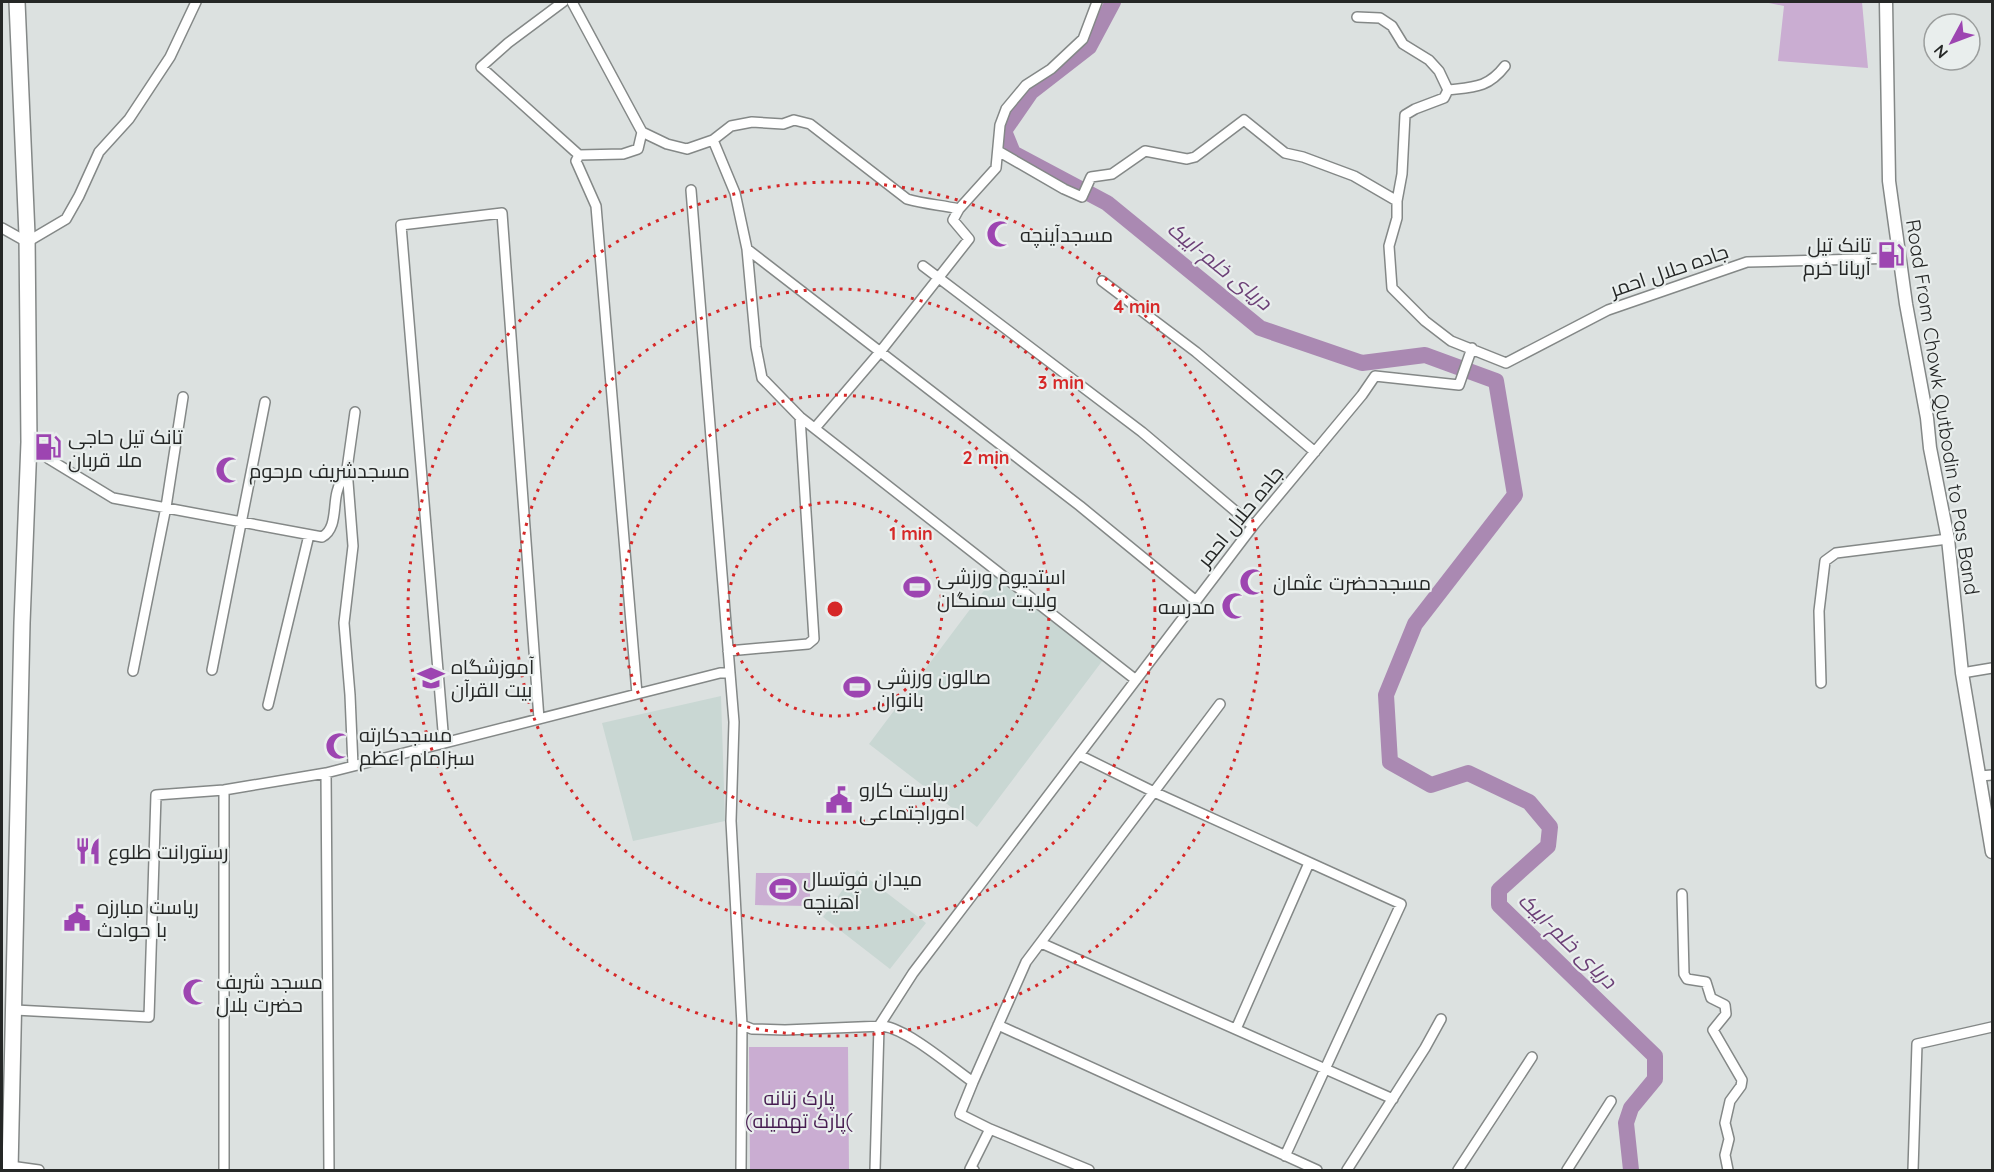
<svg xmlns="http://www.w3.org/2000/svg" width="1994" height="1172" font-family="Quicksand,Cairo,sans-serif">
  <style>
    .built { fill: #c9d7d3 }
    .green { fill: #caadd2 }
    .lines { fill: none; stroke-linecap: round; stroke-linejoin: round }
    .river { stroke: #aa89b2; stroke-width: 16 }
    .minor-casing { stroke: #848887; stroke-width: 12 }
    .major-casing { stroke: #848887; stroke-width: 15 }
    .highway-casing { stroke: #848887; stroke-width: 18 }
    .minor { stroke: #fff; stroke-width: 9 }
    .major { stroke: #fff; stroke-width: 12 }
    .highway { stroke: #fff; stroke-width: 15 }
    .ring { fill: none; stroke: #d62828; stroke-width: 3; stroke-dasharray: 3 6 }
    .labels { text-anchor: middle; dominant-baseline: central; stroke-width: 4.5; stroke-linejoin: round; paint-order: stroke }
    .poi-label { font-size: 20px; fill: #252726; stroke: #e9eeed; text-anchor: start }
    .street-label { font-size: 20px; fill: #252726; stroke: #e9eeed }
    .park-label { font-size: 20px; fill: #461c50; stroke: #e9eeed }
    .water-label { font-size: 21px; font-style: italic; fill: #6c4077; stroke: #e9eeed }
    .centre { fill: #d62828; stroke: #e9eeed; stroke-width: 3 }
    .ring-label { font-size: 18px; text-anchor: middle; font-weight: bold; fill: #d62828; stroke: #e9eeed; stroke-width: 4.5; stroke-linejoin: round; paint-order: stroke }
  </style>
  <rect width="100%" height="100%" fill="#dce1e0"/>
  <!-- built -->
  <path class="built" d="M995,576L1103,660L977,827L869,744Z
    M721,696L725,821L633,841L602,723Z
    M857,870L926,923L890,969L823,917Z"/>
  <!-- green -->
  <path class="green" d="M1764,2H1862L1868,68L1778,61L1784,6Z
    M756,873H810V906L755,905Z
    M749,1047H848L849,1170H750Z"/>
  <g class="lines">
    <!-- river -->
    <path class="river" d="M1113,2L1089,47L1031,92L1004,131L1013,153L1107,203L1260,328L1362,363L1425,355L1496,381L1515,495L1415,624L1386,695L1390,762L1431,785L1468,773L1529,802L1550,827L1548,846L1499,890V905L1655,1056V1079L1631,1108L1626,1123L1631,1170"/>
    <defs>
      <path id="minor" d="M563,2L508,43L481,67L579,155
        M572,2L642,132L638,149L623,154L579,155L576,161L596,206L637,694L720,673H730L734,722L731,821L742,1025L752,1029L785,1030L883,1026C909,1030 950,1066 973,1082L960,1114L990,1129L970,1169L974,1170
        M1357,17L1380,18L1392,26L1403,44L1429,60L1439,71L1448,90
        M1505,66C1488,88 1474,87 1448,90L1444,98L1415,109L1405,115L1402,174L1397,201V218L1389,246L1392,288L1425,321L1451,341L1506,363L1608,310L1747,262L1900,258
        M642,132L667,144L687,149L713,140L731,126L752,122L783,124L794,120L810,124L907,199C924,204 941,205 959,209
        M713,140L735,193L747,249L756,347L762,378L800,417L1136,680
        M998,151L1064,189L1082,197L1091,177L1112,174L1145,151L1187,159L1195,157L1244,120L1285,153L1303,157L1354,176L1397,201
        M691,190L730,673
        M2,228L27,242L66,219L79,196L99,152L129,119L170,57L196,2
        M747,249L1080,506L1196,601
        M923,266L1142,432L1253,526
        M1102,281L1196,352L1315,452
        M815,428L880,352L969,239L953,220L959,209L996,168L1000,125L1006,109L1026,85L1051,69L1083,39L1097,2
        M29,442L49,459L113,498L322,537C337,529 333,507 337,492C339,484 343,476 347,469
        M728,651L808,644L814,639L800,417
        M212,670L265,402
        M133,671L166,507L183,397
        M1962,673L1992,668
        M1821,683L1819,611L1825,561L1836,553L1948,539
        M268,705L309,535
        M444,743L401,225L502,213L539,719
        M1079,755L1154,792L1401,904L1285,1156
        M353,766L350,695L344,623L353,546L347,469L355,412
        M326,773L329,1170
        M1980,776L1992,775
        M224,790V1170
        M1682,894L1684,974L1687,979L1706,982L1711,998L1725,1005L1726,1014L1713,1030L1742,1080L1741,1086L1730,1101L1725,1123L1729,1139L1725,1155L1728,1170
        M1041,943L1393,1099
        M15,1010L149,1017L156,795L224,790L326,773L637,694
        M998,1025L1317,1170
        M1236,1029L1309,863
        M973,1082L1026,962L1220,704
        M990,1129L1089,1170
        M10,1166L39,1170
        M741,1170L742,1025
        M875,1170L879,1026L913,973L1253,526L1362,395L1375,376L1459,385L1472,348
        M1347,1170L1425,1048L1441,1019
        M1458,1170L1532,1057
        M1567,1170L1611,1101
        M1913,1170L1917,1044L1992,1027"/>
      <path id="major" d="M1886,2L1889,181L1906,304L1927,418L1930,448L1948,539L1962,673L1992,852"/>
      <path id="highway" d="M10,1170L22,623L29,442L27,235L17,2"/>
    </defs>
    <!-- minor casing -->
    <use href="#minor" class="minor-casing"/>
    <!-- major casing -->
    <use href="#major" class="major-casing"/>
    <!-- highway casing -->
    <use href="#highway" class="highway-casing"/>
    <!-- minor -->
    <use href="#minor" class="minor"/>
    <!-- major -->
    <use href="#major" class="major"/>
    <!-- highway -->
    <use href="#highway" class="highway"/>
  </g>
  <!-- distance rings -->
  <g class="ring">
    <circle cx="835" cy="609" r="107"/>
    <circle cx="835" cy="609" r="214"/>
    <circle cx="835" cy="609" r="320"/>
    <circle cx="835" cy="609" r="427"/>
  </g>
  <!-- icons -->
  <defs>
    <symbol id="mosque-bare" viewBox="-9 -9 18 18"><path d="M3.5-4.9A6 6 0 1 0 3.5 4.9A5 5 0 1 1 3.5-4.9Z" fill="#9d45b1" stroke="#e9eeed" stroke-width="2.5" paint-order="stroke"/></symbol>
    <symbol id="fuel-bare" viewBox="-9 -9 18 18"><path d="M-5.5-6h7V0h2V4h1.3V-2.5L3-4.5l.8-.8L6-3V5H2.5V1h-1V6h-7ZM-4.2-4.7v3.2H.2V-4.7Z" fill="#9d45b1" stroke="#e9eeed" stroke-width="2.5" paint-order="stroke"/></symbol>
    <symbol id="stadium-bare" viewBox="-9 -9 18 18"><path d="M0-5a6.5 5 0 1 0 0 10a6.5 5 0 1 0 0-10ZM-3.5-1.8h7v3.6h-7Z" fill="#9d45b1" stroke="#e9eeed" stroke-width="2.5" paint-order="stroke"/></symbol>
    <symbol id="school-bare" viewBox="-9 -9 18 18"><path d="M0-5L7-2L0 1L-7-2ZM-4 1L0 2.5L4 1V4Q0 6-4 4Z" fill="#9d45b1" stroke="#e9eeed" stroke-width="2.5" paint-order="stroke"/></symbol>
    <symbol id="civic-bare" viewBox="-9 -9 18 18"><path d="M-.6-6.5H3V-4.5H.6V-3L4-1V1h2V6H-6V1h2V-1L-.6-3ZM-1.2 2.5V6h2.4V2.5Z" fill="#9d45b1" stroke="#e9eeed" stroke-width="2.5" paint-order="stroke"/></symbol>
    <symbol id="restaurant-bare" viewBox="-9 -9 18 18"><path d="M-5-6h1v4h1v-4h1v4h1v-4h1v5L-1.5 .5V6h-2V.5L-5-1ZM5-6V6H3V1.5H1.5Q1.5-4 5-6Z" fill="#9d45b1" stroke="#e9eeed" stroke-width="2.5" paint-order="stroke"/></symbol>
  </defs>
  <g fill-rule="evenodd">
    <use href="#mosque-bare" x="981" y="215" width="38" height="38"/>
    <use href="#fuel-bare" x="1872" y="236" width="38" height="38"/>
    <use href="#fuel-bare" x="29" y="428" width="38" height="38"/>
    <use href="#mosque-bare" x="210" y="451" width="38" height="38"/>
    <use href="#mosque-bare" x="1234" y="563" width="38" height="38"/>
    <use href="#stadium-bare" x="898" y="568" width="38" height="38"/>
    <use href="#mosque-bare" x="1216" y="587" width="38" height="38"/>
    <use href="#school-bare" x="412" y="659" width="38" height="38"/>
    <use href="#stadium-bare" x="838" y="668" width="38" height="38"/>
    <use href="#mosque-bare" x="320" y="727" width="38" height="38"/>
    <use href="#civic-bare" x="820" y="781" width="38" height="38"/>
    <use href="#restaurant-bare" x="69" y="832" width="38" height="38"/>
    <use href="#stadium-bare" x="764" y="870" width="38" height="38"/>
    <use href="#civic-bare" x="58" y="899" width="38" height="38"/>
    <use href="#mosque-bare" x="177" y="973" width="38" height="38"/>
  </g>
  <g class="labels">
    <!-- poi labels -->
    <g class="poi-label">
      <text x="1020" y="234">مسجدآینچه</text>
      <text x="1871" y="244" text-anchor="end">تانک تیل<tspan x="1871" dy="23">آریانا خرم</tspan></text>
      <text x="68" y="436">تانک تیل حاجی<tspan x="68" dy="23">ملا قربان</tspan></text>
      <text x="249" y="470">مسجدشریف مرحوم</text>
      <text x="937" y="576">استدیوم ورزشی<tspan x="937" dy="23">ولایت سمنگان</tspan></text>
      <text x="1273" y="582">مسجدحضرت عثمان</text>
      <text x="1215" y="606" text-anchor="end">مدرسه</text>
      <text x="451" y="666">آموزشگاه<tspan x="451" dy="23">بیت القرآن</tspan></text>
      <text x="877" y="676">صالون ورزشی<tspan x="877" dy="23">بانوان</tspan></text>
      <text x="359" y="734">مسجدکارته<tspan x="359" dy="23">سبزامام اعظم</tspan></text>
      <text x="859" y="789">ریاست کارو<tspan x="859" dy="23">اموراجتماعی</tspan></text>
      <text x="108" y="851">رستورانت طلوع</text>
      <text x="803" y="878">میدان فوتسال<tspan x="803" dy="23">آهینچه</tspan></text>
      <text x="97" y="906">ریاست مبارزه<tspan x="97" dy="23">با حوادث</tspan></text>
      <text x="216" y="981">مسجد شریف<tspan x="216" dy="23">حضرت بلال</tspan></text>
    </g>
    <!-- street labels -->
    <g class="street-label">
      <text transform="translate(1669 270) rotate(-19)">جاده حلال احمر</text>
      <text transform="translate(1943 407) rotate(81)">Road From Chowk Qutbodin to Pas Band</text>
      <text transform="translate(1240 516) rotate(-51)">جاده حلال احمر</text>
    </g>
    <!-- park labels -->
    <g class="park-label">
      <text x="799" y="1097">پارک زنانه<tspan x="799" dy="23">(پارک تهمینه(</tspan></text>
    </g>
    <!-- water labels -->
    <g class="water-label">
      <text transform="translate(1220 265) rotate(39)">دریای خلم-ایبک</text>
      <text transform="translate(1568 940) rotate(44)">دریای خلم-ایبک</text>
    </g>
  </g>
  <circle cx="835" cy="609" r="9" class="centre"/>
  <g class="ring-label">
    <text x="1137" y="313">4 min</text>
    <text x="1061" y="389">3 min</text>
    <text x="986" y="464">2 min</text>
    <text x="911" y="540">1 min</text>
  </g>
  <!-- border -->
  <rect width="1994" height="1172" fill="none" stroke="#252726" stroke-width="6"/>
  <!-- north arrow -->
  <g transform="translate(1952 42) rotate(229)"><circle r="28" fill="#e9eeed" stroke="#9b9e9d" stroke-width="1.5"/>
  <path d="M0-4.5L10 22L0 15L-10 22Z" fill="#9d45b1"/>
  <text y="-9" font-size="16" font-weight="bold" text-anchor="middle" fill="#252726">N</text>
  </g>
</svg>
